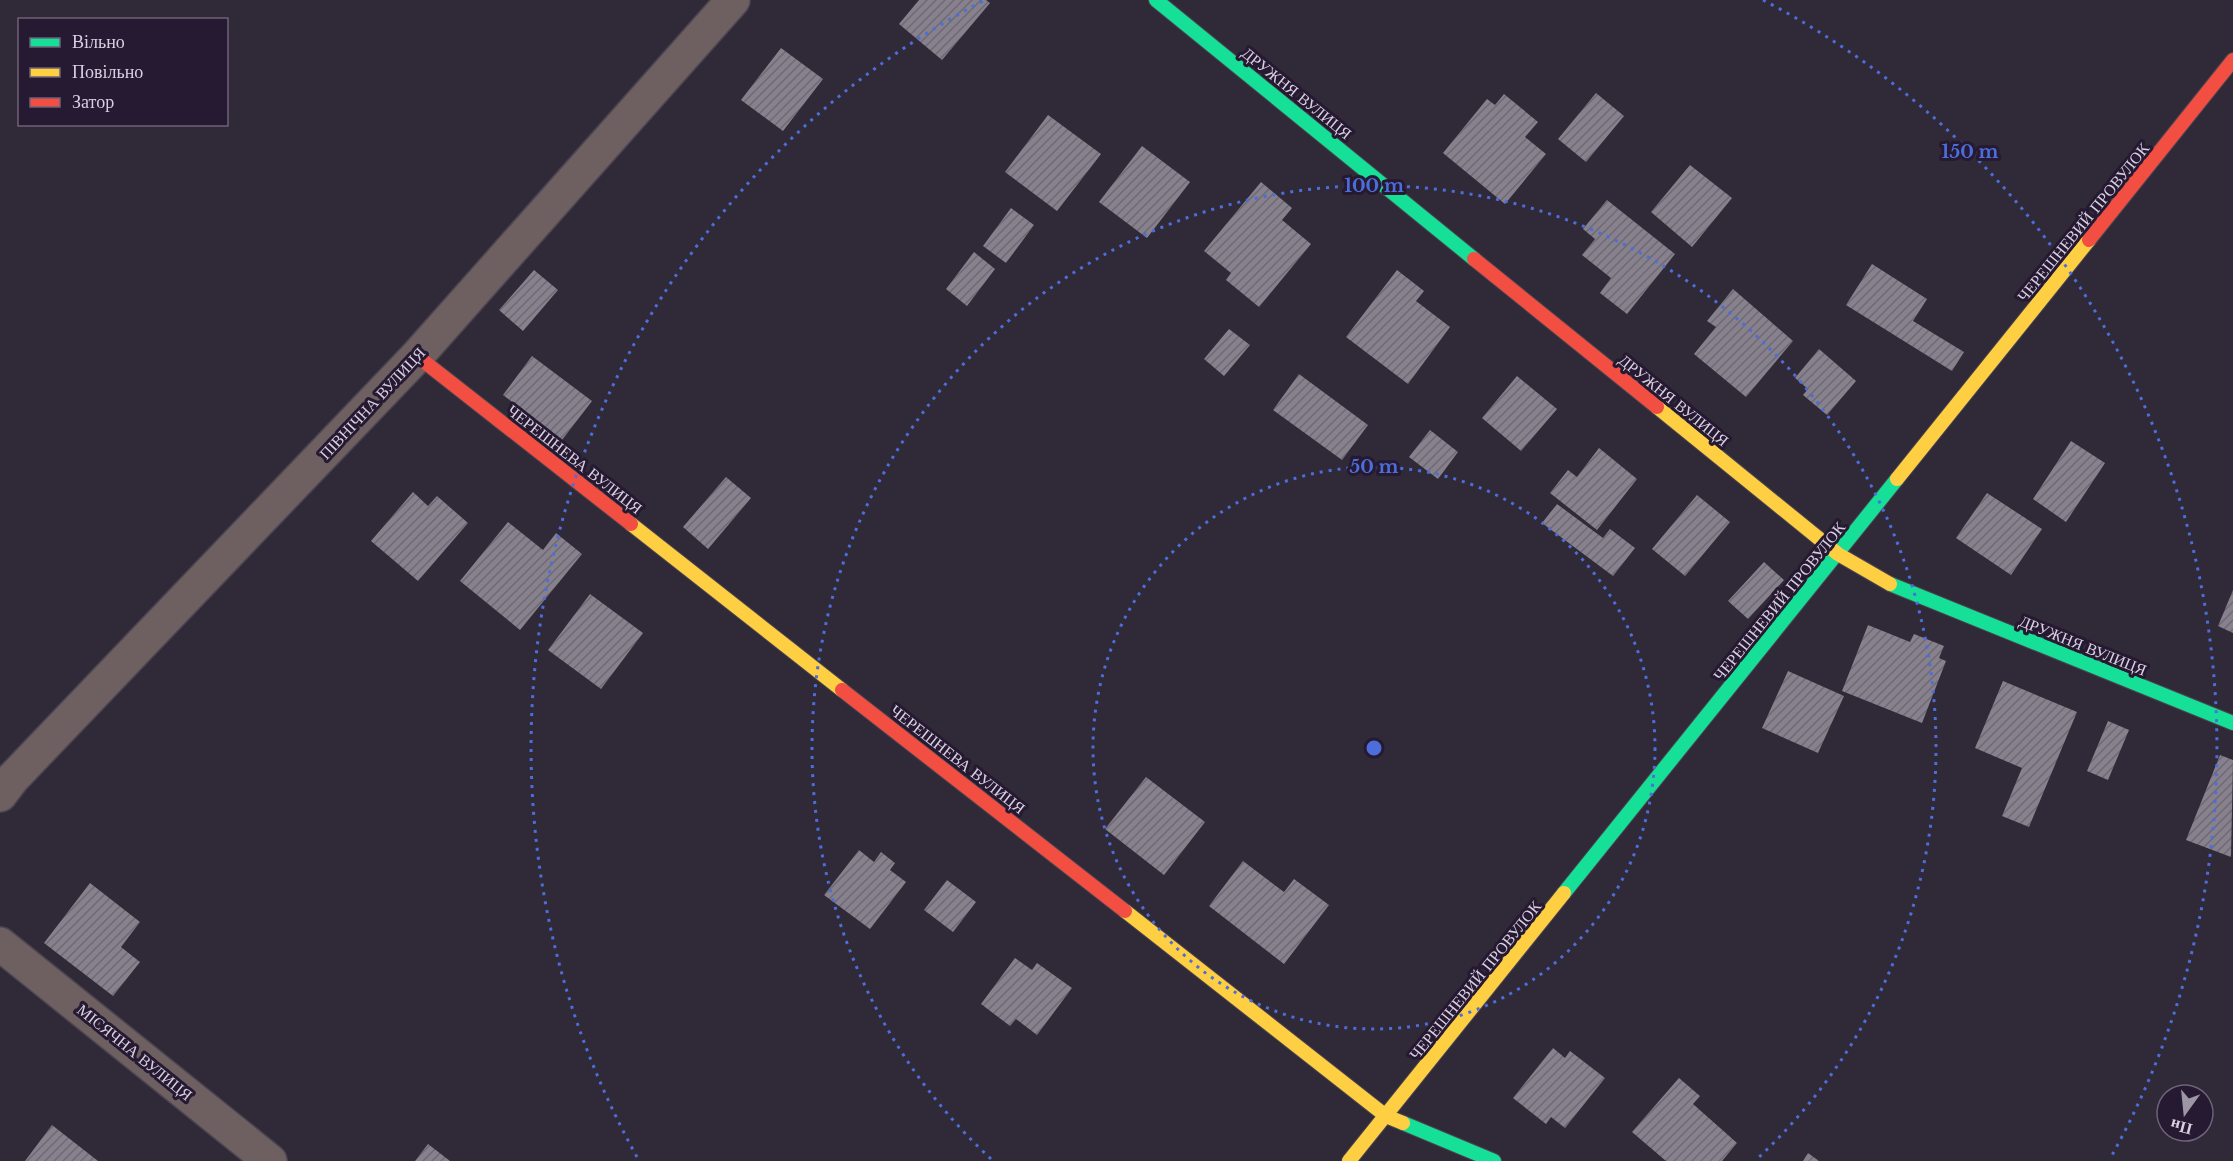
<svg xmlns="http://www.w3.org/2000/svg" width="2233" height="1161" font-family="'Libre Baskerville',serif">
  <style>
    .building { fill: url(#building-hatch) }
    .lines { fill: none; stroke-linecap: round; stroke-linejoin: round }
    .street-casing { stroke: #4b4551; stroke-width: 36 }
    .fast-casing { stroke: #4b4551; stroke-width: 16 }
    .slow-casing { stroke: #4b4551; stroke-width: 16 }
    .jam-casing { stroke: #4b4551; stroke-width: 16 }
    .street { stroke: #6e5f61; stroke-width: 33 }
    .fast { stroke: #16e098; stroke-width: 14 }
    .slow { stroke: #ffcf43; stroke-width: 14 }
    .jam { stroke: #f24e42; stroke-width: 14 }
    .ring { fill: none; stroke: #4c6eda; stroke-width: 3; stroke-dasharray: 3 6 }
    .labels { text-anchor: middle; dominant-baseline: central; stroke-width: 6; stroke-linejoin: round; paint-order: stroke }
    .street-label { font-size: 16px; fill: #d8d0e1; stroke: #261932 }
    .centre { fill: #4c6eda; stroke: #261932; stroke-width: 3 }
    .ring-label { font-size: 18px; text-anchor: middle; font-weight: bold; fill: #4c6eda; stroke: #261932; stroke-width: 6; stroke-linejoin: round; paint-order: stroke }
  </style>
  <defs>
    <pattern id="building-hatch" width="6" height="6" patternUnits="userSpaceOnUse" patternTransform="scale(1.5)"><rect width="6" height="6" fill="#87808d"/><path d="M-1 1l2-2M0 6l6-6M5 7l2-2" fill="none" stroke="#6e6973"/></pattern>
  </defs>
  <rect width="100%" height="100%" fill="#302937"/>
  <!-- building -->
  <path class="building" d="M919,0H986L990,3L942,60L899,24Z
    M781,48L823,79L783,131L741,100Z
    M1596,93L1624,116L1586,162L1558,139Z
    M1504,94L1538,122L1525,137L1546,154L1505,204L1443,153L1487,99L1495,105Z
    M1048,115L1101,154L1057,211L1005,172Z
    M1142,146L1190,182L1147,238L1099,202Z
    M1690,165L1732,198L1692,247L1651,212Z
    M1261,182L1292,208L1282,220L1311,244L1259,307L1226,280L1231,273L1204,251Z
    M1607,200L1675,254L1627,314L1600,293L1611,278L1582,255L1595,239L1583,229Z
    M1011,208L1034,225L1006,263L983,246Z
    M974,252L995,269L967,306L946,289Z
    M1872,264L1927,299L1913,321L1964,352L1952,371L1846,305Z
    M534,270L558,290L523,331L499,310Z
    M1397,270L1424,291L1416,301L1450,327L1408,384L1346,337Z
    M1733,289L1793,341L1746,397L1694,354L1716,327L1707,321Z
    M1229,329L1250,345L1224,376L1204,359Z
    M1819,349L1856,381L1827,415L1803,395L1808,389L1795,378Z
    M532,356L592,401L562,440L503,395Z
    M1299,374L1368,425L1342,460L1273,410Z
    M1517,376L1557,409L1521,451L1482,418Z
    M1430,430L1458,452L1438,479L1409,457Z
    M2071,441L2105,463L2066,522L2033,499Z
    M1599,448L1637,479L1597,530L1550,493L1568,470L1577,477Z
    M726,477L751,498L708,549L683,527Z
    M413,492L428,506L437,496L468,523L418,581L371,541Z
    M1987,493L2042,529L2011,575L1956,538Z
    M1697,495L1730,522L1685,576L1652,549Z
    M1557,504L1603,538L1610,529L1635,548L1613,576L1542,523Z
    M508,522L543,550L556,533L582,554L520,630L460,581Z
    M1764,562L1784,580L1748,619L1728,601Z
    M2233,590V633L2218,626Z
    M590,594L643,633L601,689L548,650Z
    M1868,625L1910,642L1914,634L1944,646L1939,658L1946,661L1922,723L1842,691Z
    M1788,671L1844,696L1818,753L1762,728Z
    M2003,681L2077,712L2029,827L2002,816L2022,768L1975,748Z
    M2108,721L2129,730L2108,780L2087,771Z
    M2220,755L2233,760L2231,857L2186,840Z
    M1146,777L1205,822L1164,875L1105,829Z
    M859,850L874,862L881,852L895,863L890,870L906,882L870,929L824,895Z
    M1243,861L1284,892L1294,879L1329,905L1284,964L1209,906Z
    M947,880L976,902L953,932L924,910Z
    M90,883L140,922L121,947L140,962L113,996L44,943Z
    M1015,958L1032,970L1037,963L1072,988L1037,1035L1016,1019L1010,1026L981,1004Z
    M1553,1048L1565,1058L1570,1051L1605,1078L1565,1128L1551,1117L1546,1124L1513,1098Z
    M1679,1078L1700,1096L1693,1104L1737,1143L1722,1161H1666L1632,1132Z
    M52,1125L98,1161H25Z
    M428,1144L450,1161H415Z
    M1808,1153L1819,1161H1803Z"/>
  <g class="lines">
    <defs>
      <path id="street" d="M0,795L13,778L417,356L733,0
        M0,944L270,1161"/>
      <path id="fast" d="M1156,0L1474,259
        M1890,584L2233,723
        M1564,893L1897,479
        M1403,1123L1494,1161"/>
      <path id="slow" d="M1657,407L1838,554L1890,584
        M1897,479L2089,240
        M631,524L842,690
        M1125,911L1386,1116L1403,1123
        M1349,1161L1564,893"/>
      <path id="jam" d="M2089,240L2233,60
        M1474,259L1657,407
        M417,356L631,524
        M842,690L1125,911"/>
    </defs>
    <!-- street casing -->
    <use href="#street" class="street-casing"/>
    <!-- fast casing -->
    <use href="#fast" class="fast-casing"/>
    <!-- slow casing -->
    <use href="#slow" class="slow-casing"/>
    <!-- jam casing -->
    <use href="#jam" class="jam-casing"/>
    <!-- street -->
    <use href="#street" class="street"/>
    <!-- fast -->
    <use href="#fast" class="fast"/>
    <!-- slow -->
    <use href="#slow" class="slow"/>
    <!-- jam -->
    <use href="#jam" class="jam"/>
  </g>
  <!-- distance rings -->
  <g class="ring">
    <circle cx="1374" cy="748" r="281"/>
    <path d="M991 1159A562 562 0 1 1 1757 1159"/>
    <path d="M637 1157A843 843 0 0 1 985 0M1763 0A843 843 0 0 1 2111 1157"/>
  </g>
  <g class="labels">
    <!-- street labels -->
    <g class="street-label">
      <text transform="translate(1297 93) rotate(39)">ДРУЖНЯ ВУЛИЦЯ</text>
      <text transform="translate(2083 222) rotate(-51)">ЧЕРЕШНЕВИЙ ПРОВУЛОК</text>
      <text transform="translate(1674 400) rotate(39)">ДРУЖНЯ ВУЛИЦЯ</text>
      <text transform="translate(372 403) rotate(-47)">ПІВНІЧНА ВУЛИЦЯ</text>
      <text transform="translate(575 459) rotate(38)">ЧЕРЕШНЕВА ВУЛИЦЯ</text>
      <text transform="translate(1779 601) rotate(-51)">ЧЕРЕШНЕВИЙ ПРОВУЛОК</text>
      <text transform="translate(2083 645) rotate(22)">ДРУЖНЯ ВУЛИЦЯ</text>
      <text transform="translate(958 759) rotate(38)">ЧЕРЕШНЕВА ВУЛИЦЯ</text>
      <text transform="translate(1475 980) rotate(-51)">ЧЕРЕШНЕВИЙ ПРОВУЛОК</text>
      <text transform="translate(135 1052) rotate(39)">МІСЯЧНА ВУЛИЦЯ</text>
    </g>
  </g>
  <circle cx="1374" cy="748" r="9" class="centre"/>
  <g class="ring-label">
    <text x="1970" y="158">150 m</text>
    <text x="1374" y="192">100 m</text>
    <text x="1374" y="473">50 m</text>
  </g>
  <!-- legend -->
  <rect x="18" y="18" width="210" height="108" fill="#261932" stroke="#6d6278" stroke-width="1.5"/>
  <rect x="30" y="38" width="30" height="9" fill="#16e098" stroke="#6d6278" stroke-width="1.5"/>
  <text x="72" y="48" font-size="18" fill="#d8d0e1">Вільно</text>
  <rect x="30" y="68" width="30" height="9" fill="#ffcf43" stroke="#6d6278" stroke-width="1.5"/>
  <text x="72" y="78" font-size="18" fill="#d8d0e1">Повільно</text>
  <rect x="30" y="98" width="30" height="9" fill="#f24e42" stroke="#6d6278" stroke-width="1.5"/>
  <text x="72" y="108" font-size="18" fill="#d8d0e1">Затор</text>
  <!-- north arrow -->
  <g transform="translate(2185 1113) rotate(195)"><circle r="28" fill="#261932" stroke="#6d6278" stroke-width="1.5"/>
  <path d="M0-4.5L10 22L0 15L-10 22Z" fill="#9d96a6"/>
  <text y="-9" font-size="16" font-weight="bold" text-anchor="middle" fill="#d8d0e1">Пн</text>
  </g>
</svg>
